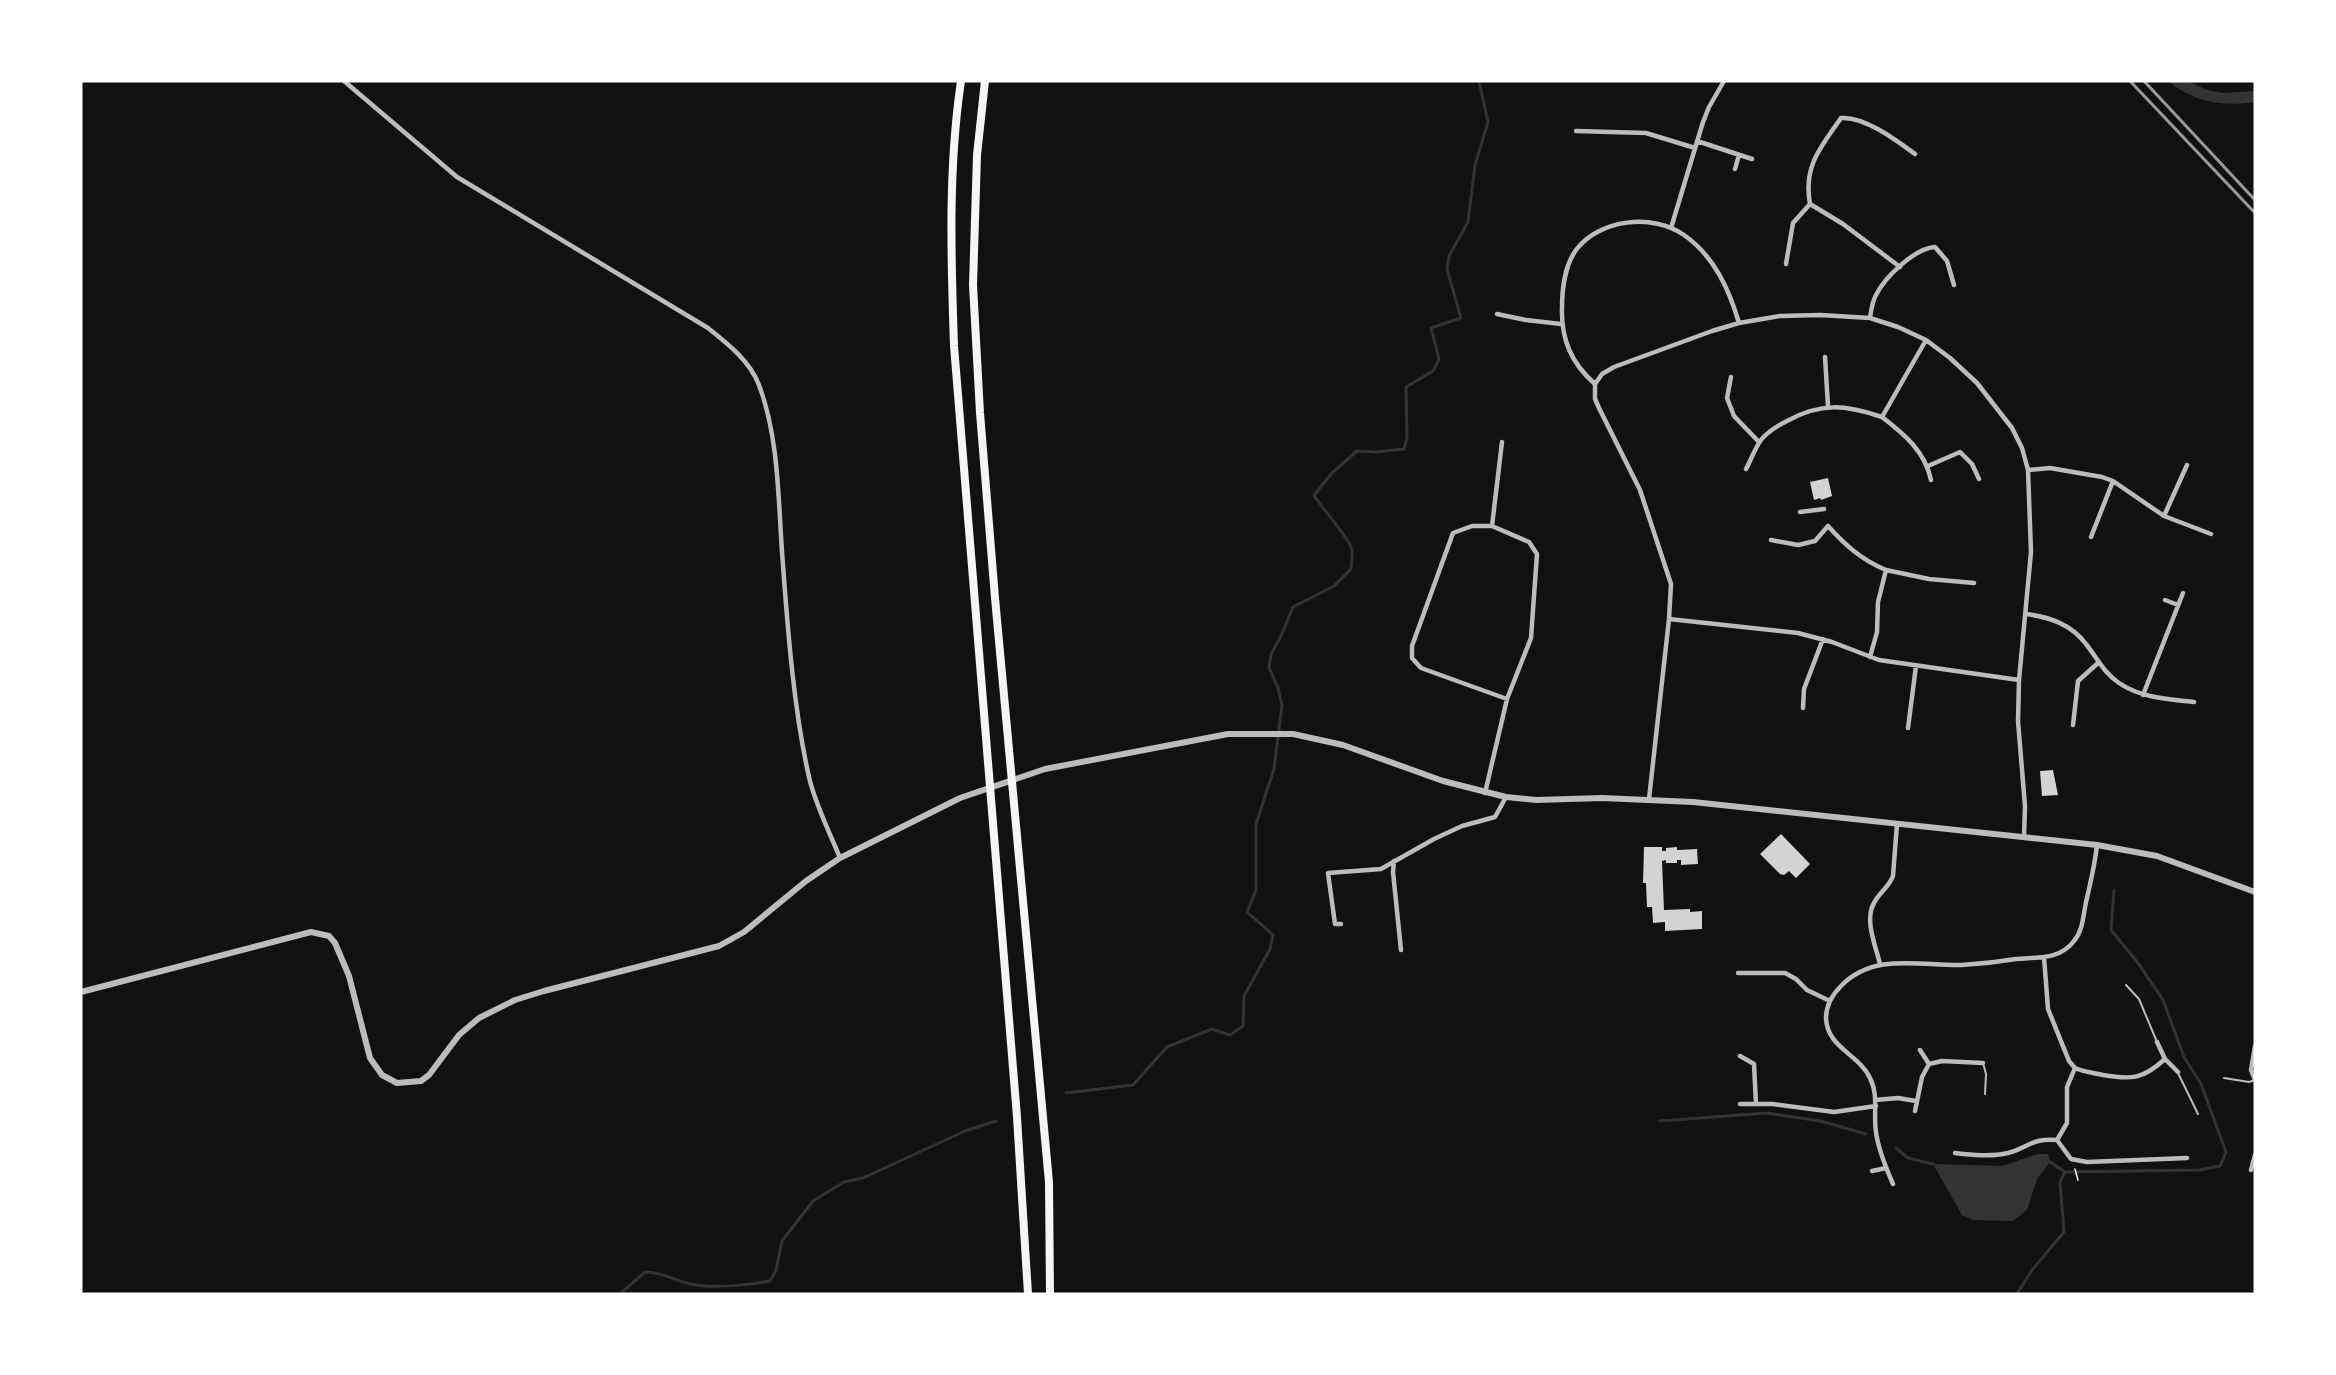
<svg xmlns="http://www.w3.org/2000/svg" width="2336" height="1375" font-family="Inter,sans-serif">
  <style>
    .water { fill: #333 }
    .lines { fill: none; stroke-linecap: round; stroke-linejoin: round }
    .stream { stroke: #333; stroke-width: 3 }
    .building { fill: #d3d3d3 }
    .path { stroke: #f5f5f5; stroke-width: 1.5 }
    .service { stroke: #bcbcbc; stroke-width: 2 }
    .minor { stroke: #bcbcbc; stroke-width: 4.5 }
    .tertiary { stroke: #bcbcbc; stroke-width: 6 }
    .motorway { stroke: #f5f5f5; stroke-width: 8 }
    .rail { stroke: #9a9a9a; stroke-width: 3 }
  </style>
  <rect width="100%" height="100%" fill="#111"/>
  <!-- water -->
  <path class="water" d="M2168,81H2188L2207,90L2223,93L2255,91V102C2223,107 2193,102 2168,81Z
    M2037,1154H2048L2050,1162L2037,1179L2027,1210L2013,1221L1973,1220L1962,1215L1933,1164L2003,1166Z"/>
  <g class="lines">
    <!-- stream -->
    <path class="stream" d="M1066,1093L1133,1085L1167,1047L1212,1029L1230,1035L1243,1026L1244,996L1270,949L1273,935L1247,912L1256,890V824L1274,769L1282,705L1278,688L1269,668L1271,654L1281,636L1293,607L1334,586L1351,569C1351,563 1353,555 1352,550C1349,537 1322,509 1314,495L1332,473L1357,451L1376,452L1404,449L1407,438L1406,387L1433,371L1439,359L1431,328L1461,318L1447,269L1449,256L1468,222L1475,165L1488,122L1479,81
      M1660,1121L1766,1113L1821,1121L1866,1134
      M1896,1148L1908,1158L1933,1164
      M2050,1162L2065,1172L2199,1170L2220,1166L2226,1152L2201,1084L2184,1057L2163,1000L2138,963L2111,930L2114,890
      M620,1294L645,1272C661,1272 675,1280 690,1284C715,1289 745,1285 770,1281L776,1270L782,1241L813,1201L844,1182L863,1178L965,1131L996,1121
      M2017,1294L2032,1270L2064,1232L2060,1182L2065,1172"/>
  </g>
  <!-- building -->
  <path class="building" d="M1828,478L1832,496L1821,500L1820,498L1814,500L1810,482Z
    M2053,770L2058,795L2042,796L2040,771Z
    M1781,834L1810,864L1796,878L1789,871L1784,875L1780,874L1760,854Z
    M1644,847H1662V851H1666V848L1677,847V850L1697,849L1698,864L1681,865V860H1677V863H1666V860L1662,861L1664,910L1690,909V912L1702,911V929L1665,931V922L1653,923L1652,907H1647L1646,883H1643Z"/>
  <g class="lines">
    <!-- path -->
    <path class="path" d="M2075,1169L2078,1180"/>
    <!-- service -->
    <path class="service" d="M2126,985L2139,999L2157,1042
      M1983,1063L1986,1074L1985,1094
      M2178,1073L2198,1114
      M2224,1078L2249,1082L2255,1080"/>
    <!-- minor -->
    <path class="minor" d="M344,81L457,177L708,328C727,343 750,361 759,385C780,441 778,506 783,565C788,633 794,711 809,777C815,804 830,833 840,858
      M1576,131L1646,133L1695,148
      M1697,141L1752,159
      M1735,169L1739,155
      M1671,228L1703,122L1709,107L1724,81
      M1786,264L1793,223L1810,204
      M1900,267L1843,224L1810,204C1803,166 1821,147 1841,118C1864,116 1896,140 1915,154
      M1497,314L1526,320L1561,324
      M1870,318C1871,311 1872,302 1876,295C1885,277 1915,248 1935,247L1947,261L1954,285
      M1825,357L1828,406
      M1731,377L1727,398L1734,416L1759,442
      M1595,384C1571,363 1561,339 1562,308C1562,290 1565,265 1576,250C1599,219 1653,213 1684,235C1714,256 1729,289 1739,323
      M1882,417C1904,434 1925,451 1931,480
      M1928,466L1960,452L1972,464L1979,479
      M1746,469C1751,460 1755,448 1761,440C1768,431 1777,426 1787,421C1821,402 1846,405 1882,417L1926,340
      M2028,470L2050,468L2102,477L2113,481L2164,516L2211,534
      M1800,512L1824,509
      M2164,516L2187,465
      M1492,526H1472L1453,533L1412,646V658L1421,668L1507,699
      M2091,537L2113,481
      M1771,540L1798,545L1815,541L1828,526C1846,546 1862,560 1886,570L1878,602L1877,632L1870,657
      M1886,570L1929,579L1974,583
      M2165,600L2178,605
      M2026,614C2049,617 2071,624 2086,644C2097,658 2104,673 2119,683C2141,698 2168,699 2194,702
      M1669,619L1798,633L1832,642L1879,660L2019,680
      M2143,695L2183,593
      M1803,708L1804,689L1823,639
      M2073,725L2078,681L2098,663
      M1908,728L1916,666
      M1485,793L1507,699L1531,638L1537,554L1529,542L1492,526L1502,442
      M1649,799L1669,619L1671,584L1640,490L1599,408L1595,399V384L1602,374L1614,367L1712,331L1739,323L1780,316L1820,315L1870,318L1898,327L1926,340L1950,358L1977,383L2012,428L2022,448L2028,470L2031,552L2019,680L2018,721L2025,806L2024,837
      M1394,861L1393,872L1401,950
      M1341,924H1335L1328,873L1381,869L1434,839L1462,826L1495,817L1506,797
      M2044,957L2048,1009L2069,1061L2075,1068L2067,1087V1123L2057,1140
      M1880,964C1876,947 1864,920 1874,903C1879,893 1889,887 1893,876L1897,824
      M1738,973H1785L1796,979L1807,990L1830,1001
      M2157,1042L2165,1059L2178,1072
      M2255,1046L2251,1070L2255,1080
      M1920,1050L1929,1064
      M1740,1056L1754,1064L1756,1104
      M2075,1068C2084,1072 2094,1073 2103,1075C2132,1080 2143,1079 2165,1059
      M1875,1100L1898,1098L1916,1101
      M1740,1104H1773L1834,1112L1876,1106
      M1915,1111L1922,1077L1929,1064L1942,1061L1983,1063
      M1955,1153C1972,1155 1991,1157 2008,1153C2029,1147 2032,1138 2057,1140L2071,1159L2087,1162L2187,1158
      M2251,1170L2255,1155
      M1872,1171L1886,1168
      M1893,1184C1886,1168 1878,1149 1876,1132C1873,1114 1879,1096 1870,1078C1859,1054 1827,1048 1826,1018C1826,1005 1832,995 1841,986C1874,952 1920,966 1962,965C1980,964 1998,962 2016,959C2037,957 2060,960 2074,941C2084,929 2083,913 2087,898C2091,880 2095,864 2097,845"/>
    <!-- tertiary -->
    <path class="tertiary" d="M81,992L311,932L329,936L335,943L349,976L370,1058L382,1075L397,1083L421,1081L429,1075L459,1035L479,1018L515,1000L544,991L719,946L744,932L806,881L840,858L960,798L1045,769L1228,734H1293L1343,745L1443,781L1506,797L1536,800L1602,798L1693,802L2097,845L2157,856L2255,892"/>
    <!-- motorway -->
    <path class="motorway" d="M961,81C948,169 951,257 954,346L1017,1117L1028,1294
      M985,81L977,155L973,285L980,413L995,598L1049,1182L1050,1294"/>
    <!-- rail -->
    <path class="rail" d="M2130,81L2255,213
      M2144,81L2255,200"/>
  </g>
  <!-- border -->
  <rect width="2336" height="1375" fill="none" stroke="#ffffff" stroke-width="165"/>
</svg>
